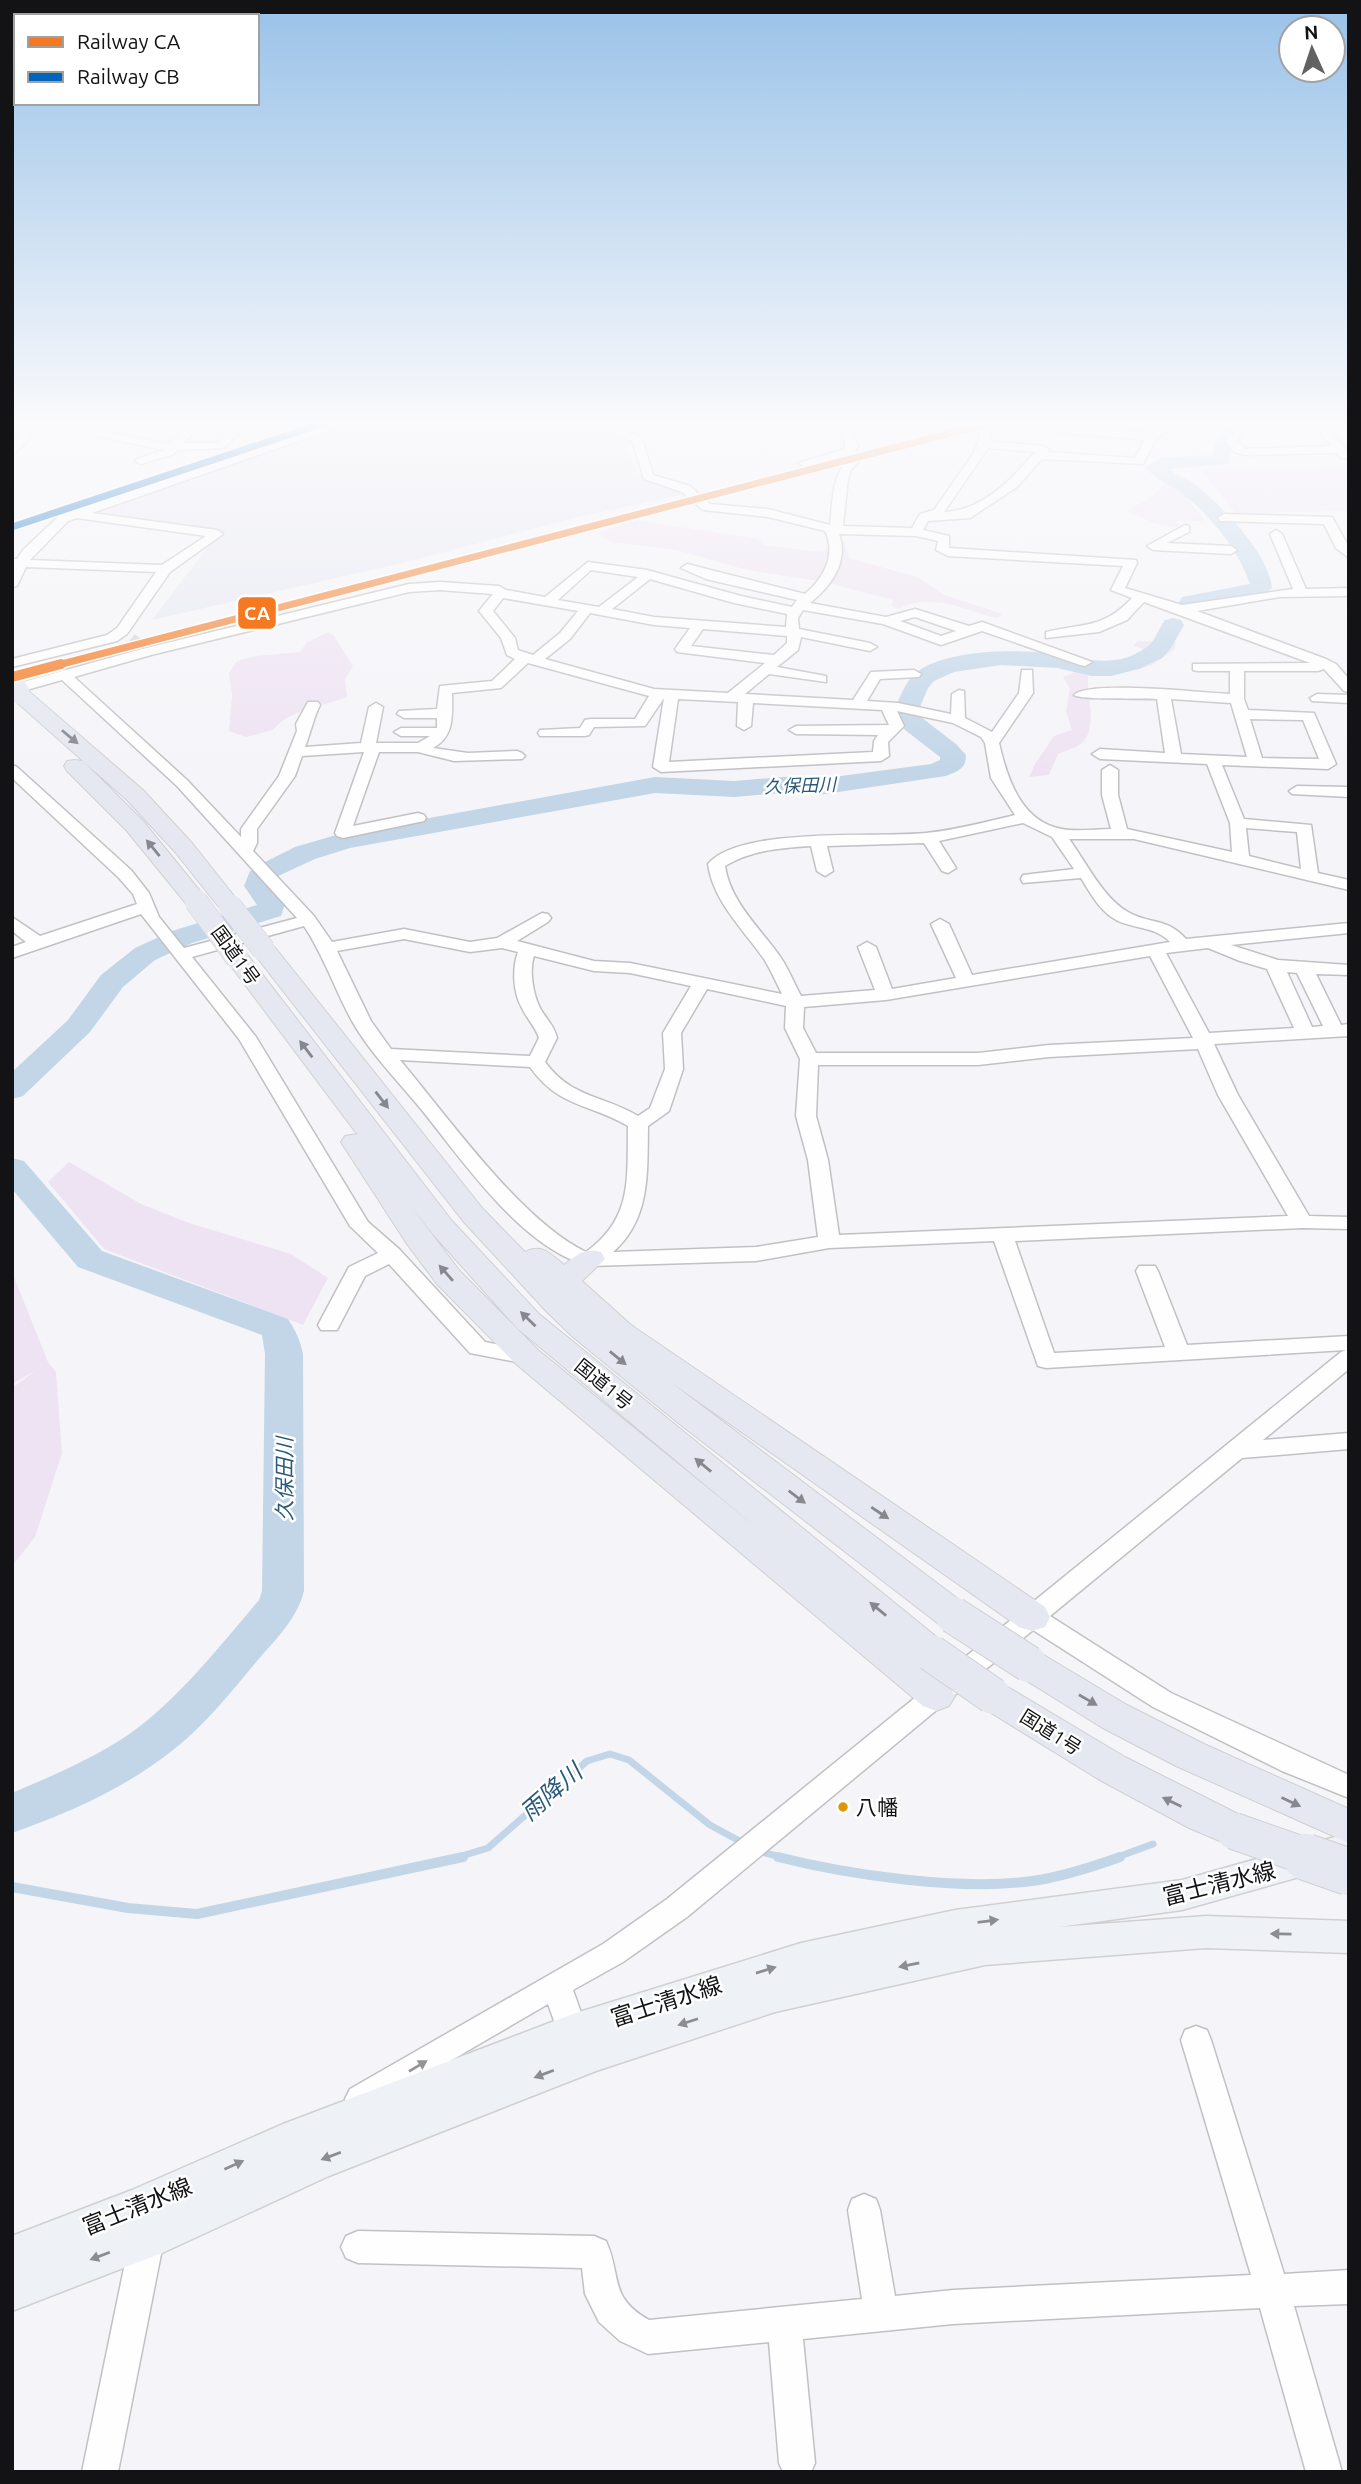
<svg xmlns="http://www.w3.org/2000/svg" width="1361" height="2484" font-family="Ubuntu,'Noto Sans JP',sans-serif">
  <style>
    .built { fill: #e6e7f1 }
    .green { fill: #eee3f2 }
    .lines { fill: none; stroke-linecap: round; stroke-linejoin: round }
    .stream-far1 { stroke: #c2d6e8; stroke-width: 7 }
    .stream { stroke: #c2d6e8; stroke-width: 10 }
    .river { fill: #c2d6e8; fill-rule: evenodd }
    .minor-tunnel { stroke: #d3d3d7; stroke-width: 12; stroke-dasharray: 12 6; stroke-linecap: butt }
    .minor-casing { stroke: #c1c1c4; stroke-width: 3 }
    .major-casing { stroke: #d0d0d3; stroke-width: 3 }
    .highway-casing { stroke: #d0d0d3; stroke-width: 2 }
    .minor { fill: #fefefe; fill-rule: evenodd }
    .major { fill: #eef1f6; fill-rule: evenodd }
    .highway { fill: #e5e8f0; fill-rule: evenodd }
    .highway-bridge-far2-casing { stroke: #d0d0d3; stroke-width: 24; stroke-linecap: butt }
    .highway-bridge-far1-casing { stroke: #d0d0d3; stroke-width: 38; stroke-linecap: butt }
    .highway-bridge-casing { stroke: #d0d0d3; stroke-width: 48; stroke-linecap: butt }
    .highway-bridge-far2 { stroke: #e5e8f0; stroke-width: 23 }
    .highway-bridge-far1 { stroke: #e5e8f0; stroke-width: 36 }
    .highway-bridge { stroke: #e5e8f0; stroke-width: 46 }
    .rail-1-far1-casing { stroke: #fff; stroke-width: 10 }
    .rail-1-casing { stroke: #fff; stroke-width: 14 }
    .rail-2-casing { stroke: #fff; stroke-width: 10 }
    .rail-1-far1 { stroke: #f47921; stroke-width: 7 }
    .rail-1 { stroke: #f47921; stroke-width: 10 }
    .rail-2 { stroke: #0065bd; stroke-width: 7 }
    .oneway { fill: #86888e }
    .oneway2 { fill: #8b8d91 }
    .oneway3 { fill: #949496 }
    .bus-dot { fill: #e09702; stroke: #fff; stroke-width: 2.5 }
    .labels { text-anchor: middle; dominant-baseline: central; stroke-width: 5; stroke-linejoin: round; paint-order: stroke }
    .far-water-label { font-size: 18px; font-style: italic; fill: #2a5a7b; stroke: #fff }
    .street-label { font-size: 19px; fill: #131316; stroke: #fff }
    .water-label { font-size: 21px; font-style: italic; fill: #2a5a7b; stroke: #fff }
    .near-bus-label { font-size: 21px; fill: #131316; stroke: #fff; text-anchor: start }
    .near-street-label { font-size: 23px; fill: #131316; stroke: #fff }
    .near-water-label { font-size: 24px; font-style: italic; fill: #2a5a7b; stroke: #fff }
    .line-badge { stroke: #fff; stroke-width: 2.5 }
    .badge-label { font-size: 19px; text-anchor: middle; font-weight: bold; fill: #fff }
  </style>
  <rect width="100%" height="100%" fill="#f5f5f9"/>
  <!-- built -->
  <path class="built" d="M357,422H608L615,428L639,474L692,493L582,516L402,563L152,620L217,535L79,514Z"/>
  <!-- green -->
  <path class="green" d="M1349,465V511L1235,513L1201,469Z
    M1166,482L1177,486L1205,521H1177L1179,528L1154,523L1127,511L1153,496Z
    M636,520L758,539L763,545L822,552L836,541H845L849,558L917,577L944,595L1003,614L997,618C965,611 931,591 898,609L891,606L893,600L824,582L747,570L676,550L611,542L597,533Z
    M328,632L334,636L353,666L345,679L347,697C324,706 288,710 273,730L246,737L229,731L232,695L229,673L237,661L255,656L300,652L306,643Z
    M1137,641L1176,642L1175,649L1152,665L1139,669L1088,676C1086,696 1100,731 1079,745C1073,749 1064,751 1058,754L1049,775L1029,777L1035,764L1054,736L1072,730L1066,711L1070,689L1063,677L1081,670L1123,667L1153,653L1134,646Z
    M69,1162L141,1204L189,1223L291,1254L328,1278L303,1325L104,1249L48,1182Z
    M12,1272L48,1362L56,1372L62,1453L35,1537L12,1566V1388L35,1371L12,1384Z"/>
  <g class="lines">
    <!-- stream-far1 -->
    <path class="stream-far1" d="M757,1851L785,1858
      M455,1858L488,1848L587,1761L610,1754L629,1760L710,1825L745,1844
      M1115,1858L1153,1844"/>
    <!-- stream -->
    <path class="stream" d="M778,1857C849,1875 960,1891 1032,1881C1062,1877 1092,1867 1120,1857
      M12,1887L128,1908L197,1914L463,1857"/>
    <!-- river -->
    <path class="river" d="M1230,422H1249L1232,444L1229,464L1169,469C1177,476 1189,479 1197,486C1224,509 1268,552 1272,588L1263,595L1190,609L1182,607L1179,602L1182,597L1250,584C1239,551 1210,514 1181,493C1168,483 1156,481 1146,467L1161,458L1213,455L1214,444Z
      M1173,618L1181,620L1184,625L1171,648L1162,658L1139,669L1111,676H1092L1057,668L1001,665L954,672L934,681L928,688L917,714L956,744L966,755C966,769 958,771 946,776L818,795L797,792L734,797L655,793L350,848L315,859L274,878L272,886L285,904L281,916L192,943L155,960L123,987L90,1032L23,1096L12,1099V1072L68,1020L101,975L135,948L172,931L257,905L244,886L250,871L258,869L261,864L295,847L336,835L655,777L734,781L797,776L818,779L931,764L940,760V757L905,730L893,714C899,700 904,682 917,672C945,649 1024,648 1059,655C1091,660 1118,668 1147,647C1155,641 1159,628 1165,620Z
      M12,1158L24,1161L102,1251L288,1319C296,1331 300,1340 303,1354L304,1591C297,1619 276,1639 257,1661C231,1692 205,1725 173,1750C127,1787 67,1814 12,1833V1793C52,1776 92,1759 128,1735C179,1699 219,1647 259,1600L262,1591L265,1354L262,1335L78,1267L12,1189Z"/>
    <!-- minor-tunnel -->
    <path class="minor-tunnel" d="M131,639L144,649"/>
    <defs>
      <path id="minor" d="M29,422H41C31,433 25,448 12,454C12,440 19,432 29,422Z
        M103,422H114L107,432L166,444L171,443L191,422H202L184,443H217L238,422H250L224,448L178,450L174,454L141,464L135,461L137,459L164,450L96,436L94,434Z
        M336,422H353L92,513L217,530L223,534L170,572L127,634L117,641L12,667V659L107,635L117,628L156,572L26,567L17,586L12,587V559H17L23,550L60,515ZM77,518L206,536L162,565L30,560L68,521Z
        M596,422H610L642,438L653,475L690,486L710,504L768,509L830,525C833,501 831,476 849,459L846,455L804,466L798,463L845,449L844,437L826,422H838L853,434L858,446L855,451L861,459L851,470L848,479L843,526L912,528L920,514L934,510L973,454L979,441L982,422H993L990,441L1043,446L1049,449L1047,452L1135,458L1144,440L1055,432L1049,429L1055,426L1149,433L1167,422H1180L1156,439L1143,464L1042,459L1017,487L970,518L928,521L923,530L949,536V548L1136,560L1137,563L1125,588L1182,605L1293,589L1270,534L1276,530L1282,534L1306,589L1349,588V596L1280,597L1197,611L1326,659L1336,664L1349,679V692L1344,691L1324,669L1318,671H1244V699L1248,710L1314,713L1336,764L1328,769L1222,765L1244,819L1311,825L1318,873L1349,880V890L1134,839H1069C1086,862 1103,898 1128,912C1151,925 1166,917 1186,939L1349,923V933L1231,945L1278,960L1349,965V975L1316,974L1341,1025L1349,1024V1036L1214,1044L1238,1095L1309,1216L1349,1217V1229L1302,1228L1015,1241L1054,1353L1165,1347L1136,1271L1139,1266H1155L1158,1271L1187,1345L1349,1336V1369L1263,1440L1349,1433V1449L1242,1458L1050,1616L1171,1693L1349,1775V1798L1282,1771L1153,1707L1033,1630L687,1917L623,1962L573,1990L592,2044L588,2054L577,2058L566,2054L548,2004L361,2113L350,2109L345,2099L350,2089L603,1944L667,1899L1341,1352L1346,1350L1046,1368L1038,1366L994,1241L829,1248L756,1261L590,1266C523,1250 463,1161 421,1109C398,1081 370,1053 352,1021C335,990 324,956 304,926L192,957L256,1037L368,1222L399,1249L485,1342L535,1352L538,1357L535,1362L527,1364L470,1353L389,1264L365,1276L337,1330H321L318,1325L349,1267L378,1253L350,1226L239,1039L141,914L12,958V947L26,942L12,931V917L40,936L137,904L133,894L119,878L12,778V765L17,767L131,870L149,893L159,917L184,948L297,918L177,786L62,680L12,694V685L142,649L409,584L440,582L499,586L506,590L545,597L588,562L647,570L741,596L792,607L797,600L706,579L681,568L687,564L805,594C823,579 837,555 825,531L768,517L703,510L682,492L644,479L633,442ZM988,448L1035,452C1012,479 982,511 944,512ZM839,534L916,536L938,541L936,550L948,556L1123,566L1111,590L1132,598C1103,629 1084,623 1046,632V638L1099,632L1127,620L1144,602L1310,663L1193,664V670L1198,671H1230V694C1203,693 1090,680 1074,695C1080,700 1142,698 1157,699L1165,753L1100,749L1092,754L1100,759L1207,764L1230,823L1232,852L1127,829L1118,795V770L1110,765L1102,770V795L1111,829C1095,829 1077,832 1062,829C1021,822 1007,778 999,743L1033,693L1032,670H1022L1019,693L992,732L965,718L964,691L959,690L952,694L951,714L898,703L867,701L880,679L919,677L921,674L914,670L871,672L853,700L745,694L769,674L826,682V676L777,667L798,650L801,637L870,651L877,647L870,643L799,629L798,618L803,610L883,624L941,645L982,631L1080,665L1085,666L1092,662L982,622L969,626L915,609L886,617L810,603C831,586 849,562 839,534ZM591,570L638,577L599,607L558,600ZM650,579L734,603L787,614L786,627L654,617L612,609ZM440,590L493,594L479,611L501,638L507,655L515,659L492,681L440,686L437,709L399,711L397,714L404,718H437V728H401L394,732L401,736H430L418,743H376L383,707L376,703L369,707L361,743L305,747C311,732 313,719 320,705L318,702H308L296,724L297,731L279,776L241,829V837L187,780L74,677L151,655L409,592ZM503,598L578,611L560,633L533,655L518,650L515,638L493,611ZM590,613L654,625L690,628L675,649L677,652L765,663L728,693L654,689L545,659L570,639ZM915,617L956,631L941,636L900,621ZM703,629L787,636V643L774,655L691,646ZM528,663L649,696L635,719H590L585,720L580,728L540,730L538,733L540,736H584L589,735L594,727L645,726L664,698L653,767L661,772L881,761L889,756L888,742L904,726L897,711L953,723L981,737L985,743L991,778L1015,815C986,822 956,830 926,833C877,838 740,826 708,864C713,901 743,929 764,959C771,970 776,982 782,994L630,963L594,961L517,941L548,922L551,918L548,914L542,913L497,938L470,942L404,929L332,942L314,916L253,851L257,843V829L295,776L302,756L364,752L335,833L337,836L343,838L424,821L426,818L424,815L418,813L353,826L379,752H418L454,761L522,759L525,756L522,753L517,751L468,753L433,748C455,736 452,715 452,693L501,688ZM678,699L738,702L737,726L744,730L751,726L753,703L882,710L889,725L796,726L789,730L796,734L878,735L874,741L873,752L669,762ZM1171,699L1231,703L1247,757L1181,754ZM1250,719L1303,720L1319,759L1262,758ZM1023,823L1052,837L1074,869L1023,875L1021,879L1023,883L1081,878C1091,894 1100,912 1118,921C1136,929 1156,927 1170,942L972,975L949,924L940,919L931,924L956,978L892,989L876,947L867,942L858,947L875,990L801,996C794,983 789,970 781,958C761,929 730,902 725,866C751,850 780,848 811,846L817,871L825,876L833,871L827,846L924,843L942,871L948,873L956,868L939,841ZM1246,828L1297,832L1301,869L1249,856ZM404,939L470,952L502,948L518,952C512,969 513,992 522,1008C527,1019 535,1026 539,1038L530,1056L391,1049L371,1021L337,951ZM1208,948L1240,961L1267,969L1294,1028L1209,1033L1166,953ZM534,956L594,971L630,973L691,986L663,1033L665,1069L650,1108L638,1116C603,1095 571,1098 545,1062L557,1038C554,1025 546,1019 540,1008C533,994 529,970 534,956ZM1150,956L1193,1038L1049,1045L978,1053H816L803,1028L804,1007L886,1000ZM1287,972L1297,973L1323,1026L1312,1027ZM707,989L786,1006L785,1028L800,1059L796,1116L808,1160L818,1237L756,1247L613,1252C651,1219 647,1172 648,1126L669,1111L683,1069L681,1033ZM1198,1049L1218,1095L1288,1216L839,1235L828,1160L816,1116L818,1065H978L1049,1057ZM400,1060L530,1067C559,1108 589,1103 628,1126C627,1179 633,1218 586,1252C521,1221 448,1117 400,1060Z
        M1239,422H1250L1237,440L1245,449L1331,446L1312,422H1323L1349,453V459L1341,458L1336,453L1245,455L1234,452L1225,440Z
        M1224,514L1332,517L1349,547V558L1336,548L1324,524L1220,521L1218,518Z
        M1185,525L1189,526V532L1167,543L1231,546L1237,550L1231,554L1153,550L1147,546Z
        M1317,694L1349,695V703L1312,701L1310,698Z
        M1297,786L1349,787V797L1292,794L1289,791Z
        M1196,2026L1207,2030L1211,2040L1284,2274L1349,2270V2304L1294,2306L1342,2472H1306L1260,2308L953,2324L803,2339L815,2463L811,2472H783L779,2463L769,2342L648,2354L620,2341L599,2322L585,2294L582,2268L358,2263L346,2258L341,2247L346,2236L358,2231L594,2236L606,2241C622,2276 608,2297 649,2320L862,2299L848,2210L852,2199L864,2194L876,2199L880,2210L895,2296L953,2290L1251,2275L1181,2040L1185,2030Z
        M146,2216L158,2221L164,2239L118,2472H82L130,2239L129,2232L134,2221Z"/>
      <path id="major" d="M1349,1833V1863L1182,1910L1059,1927L1206,1916L1349,1921V1953L1206,1948L985,1965L775,2012L596,2071L329,2176L162,2253L12,2311V2236L132,2190L283,2124L573,2014L801,1943L955,1910L1182,1880Z"/>
      <path id="highway" d="M18,686L25,688L143,790L192,843L238,901L242,906L238,911L230,913L222,911L176,853L127,800L12,698V687Z
        M75,760L83,761L143,821L204,896L208,901L204,906H188L127,831L67,771L64,766L67,761Z
        M264,943L273,945L483,1209L525,1252C542,1243 551,1254 564,1265C577,1255 584,1248 601,1252L605,1259L582,1281L631,1325L1045,1607L1050,1617L1045,1627L1032,1631L1019,1627L669,1381L966,1605L971,1615L966,1625L953,1629L940,1625L677,1422L573,1337L547,1312L463,1221L255,955L252,950L255,945Z
        M237,951L246,953L452,1221L539,1314L944,1643L949,1653L944,1663L931,1667L924,1665L949,1686L955,1696L949,1706L936,1711L923,1706L516,1364L437,1284L407,1244L341,1142L345,1136L357,1134L225,958L228,953ZM410,1205L432,1233L517,1328L757,1528L538,1350L459,1270Z
        M1029,1650L1042,1654L1127,1705L1204,1744L1349,1809V1843L1176,1766L1101,1727L1016,1674L1010,1664L1016,1654Z
        M993,1681L1006,1686L1125,1757L1248,1819L1254,1831L1248,1843L1234,1847L1189,1828L1098,1779L980,1706L974,1696L980,1686Z"/>
    </defs>
    <!-- minor casing -->
    <use href="#minor" class="minor-casing"/>
    <!-- major casing -->
    <use href="#major" class="major-casing"/>
    <!-- highway casing -->
    <use href="#highway" class="highway-casing"/>
    <!-- minor -->
    <use href="#minor" class="minor"/>
    <!-- major -->
    <use href="#major" class="major"/>
    <!-- highway -->
    <use href="#highway" class="highway"/>
    <defs>
      <path id="highway-bridge-far2" d="M12,688L18,692
        M196,901L237,958
        M230,906L264,950"/>
      <path id="highway-bridge-far1" d="M953,1615L1029,1664
        M931,1653L993,1696
        M1234,1831L1311,1858"/>
      <path id="highway-bridge" d="M1306,1857L1349,1872"/>
    </defs>
    <!-- highway-bridge-far2 casing -->
    <use href="#highway-bridge-far2" class="highway-bridge-far2-casing"/>
    <!-- highway-bridge-far1 casing -->
    <use href="#highway-bridge-far1" class="highway-bridge-far1-casing"/>
    <!-- highway-bridge casing -->
    <use href="#highway-bridge" class="highway-bridge-casing"/>
    <!-- highway-bridge-far2 -->
    <use href="#highway-bridge-far2" class="highway-bridge-far2"/>
    <!-- highway-bridge-far1 -->
    <use href="#highway-bridge-far1" class="highway-bridge-far1"/>
    <!-- highway-bridge -->
    <use href="#highway-bridge" class="highway-bridge"/>
    <defs>
      <path id="rail-1-far1" d="M54,666L993,422"/>
      <path id="rail-1" d="M12,677L61,664"/>
      <path id="rail-2" d="M12,527L327,422"/>
    </defs>
    <!-- rail-1-far1 casing -->
    <use href="#rail-1-far1" class="rail-1-far1-casing"/>
    <!-- rail-1 casing -->
    <use href="#rail-1" class="rail-1-casing"/>
    <!-- rail-2 casing -->
    <use href="#rail-2" class="rail-2-casing"/>
    <!-- rail-1-far1 -->
    <use href="#rail-1-far1" class="rail-1-far1"/>
    <!-- rail-1 -->
    <use href="#rail-1" class="rail-1"/>
    <!-- rail-2 -->
    <use href="#rail-2" class="rail-2"/>
  </g>
  <!-- one-way arrows -->
  <defs><path id="oneway-solid" d="M-6-.8H1V-3.2L6.5 0L1 3.2V.8H-6Z" transform="scale(1.75)"/></defs>
  <g class="oneway">
    <use href="#oneway-solid" transform="translate(70 737) rotate(40)"/>
    <use href="#oneway-solid" transform="translate(153 848) rotate(-129)"/>
    <use href="#oneway-solid" transform="translate(306 1049) rotate(-127)"/>
    <use href="#oneway-solid" transform="translate(382 1100) rotate(52)"/>
    <use href="#oneway-solid" transform="translate(446 1273) rotate(-131)"/>
    <use href="#oneway-solid" transform="translate(528 1319) rotate(-136)"/>
    <use href="#oneway-solid" transform="translate(618 1358) rotate(39)"/>
    <use href="#oneway-solid" transform="translate(703 1465) rotate(-141)"/>
    <use href="#oneway-solid" transform="translate(797 1497) rotate(37)"/>
    <use href="#oneway-solid" transform="translate(880 1513) rotate(34)"/>
    <use href="#oneway-solid" transform="translate(878 1609) rotate(-141)"/>
    <use href="#oneway-solid" transform="translate(1088 1700) rotate(30)"/>
    <use href="#oneway-solid" transform="translate(1172 1802) rotate(-154)"/>
    <use href="#oneway-solid" transform="translate(1291 1802) rotate(25)"/>
  </g>
  <g class="oneway2">
    <use href="#oneway-solid" transform="translate(988 1921) rotate(-7)"/>
    <use href="#oneway-solid" transform="translate(1281 1934) rotate(-179)"/>
    <use href="#oneway-solid" transform="translate(909 1965) rotate(168)"/>
    <use href="#oneway-solid" transform="translate(766 1970) rotate(-17)"/>
    <use href="#oneway-solid" transform="translate(688 2022) rotate(162)"/>
    <use href="#oneway-solid" transform="translate(544 2074) rotate(159)"/>
    <use href="#oneway-solid" transform="translate(331 2156) rotate(159)"/>
    <use href="#oneway-solid" transform="translate(234 2165) rotate(-24)"/>
    <use href="#oneway-solid" transform="translate(100 2256) rotate(159)"/>
  </g>
  <use class="oneway3" href="#oneway-solid" transform="translate(418 2066) rotate(-31)"/>
  <!-- sky -->
  <linearGradient id="sky" x2="0" y2="1"><stop stop-color="#99c2e8"/><stop offset="0.55" stop-color="#fafafc"/><stop offset="1" stop-color="#fafafc" stop-opacity="0"/></linearGradient>
  <rect width="1361" height="770" fill="url(#sky)"/>
  <!-- markers -->
  <circle class="bus-dot" cx="843" cy="1807" r="6"/>
  <g class="labels">
    <!-- far-water labels -->
    <g class="far-water-label">
      <text transform="translate(800 785) rotate(-2)">久保田川</text>
    </g>
    <!-- street labels -->
    <g class="street-label">
      <text transform="translate(236 955) rotate(54)">国道1号</text>
      <text transform="translate(604 1384) rotate(39)">国道1号</text>
      <text transform="translate(1051 1732) rotate(32)">国道1号</text>
    </g>
    <!-- water labels -->
    <g class="water-label">
      <text transform="translate(284 1479) rotate(-90)">久保田川</text>
    </g>
    <!-- near-bus labels -->
    <g class="near-bus-label">
      <text x="856" y="1807">八幡</text>
    </g>
    <!-- near-street labels -->
    <g class="near-street-label">
      <text transform="translate(1219 1883) rotate(-14)">富士清水線</text>
      <text transform="translate(666 2001) rotate(-18)">富士清水線</text>
      <text transform="translate(137 2206) rotate(-22)">富士清水線</text>
    </g>
    <!-- near-water labels -->
    <g class="near-water-label">
      <text transform="translate(551 1792) rotate(-41)">雨降川</text>
    </g>
  </g>
  <rect class="line-badge" x="237" y="596" width="40" height="34" rx="7" fill="#f47921"/>
  <g class="badge-label">
    <text x="257" y="620">CA</text>
  </g>
  <!-- border -->
  <rect width="1361" height="2484" fill="none" stroke="#131316" stroke-width="28"/>
  <!-- legend -->
  <rect x="14" y="14" width="245" height="91" fill="#ffffff" stroke="#a1a1a2" stroke-width="2"/>
  <rect x="28" y="37" width="35" height="10" fill="#f47921" stroke="#a1a1a2" stroke-width="2"/>
  <text x="77" y="49" font-size="21" fill="#131316">Railway CA</text>
  <rect x="28" y="72" width="35" height="10" fill="#0065bd" stroke="#a1a1a2" stroke-width="2"/>
  <text x="77" y="84" font-size="21" fill="#131316">Railway CB</text>
  <!-- north arrow -->
  <g transform="translate(1312 49) rotate(357)"><circle r="33" fill="#ffffff" stroke="#a1a1a2" stroke-width="2"/>
  <path d="M0-5L12 26L0 18L-12 26Z" fill="#626265"/>
  <text y="-10" font-size="19" font-weight="bold" text-anchor="middle" fill="#131316">N</text>
  </g>
</svg>
